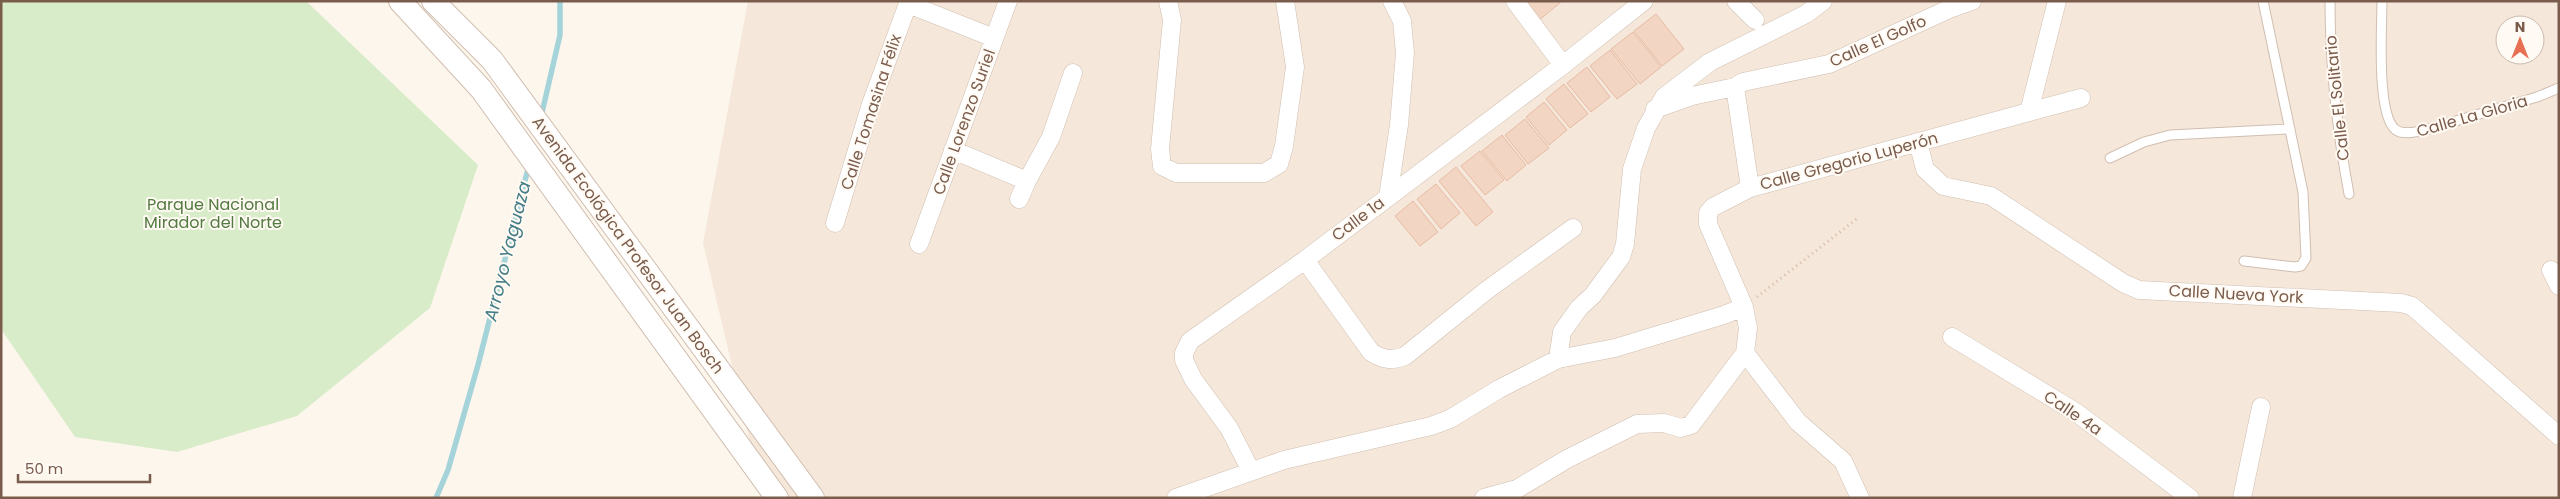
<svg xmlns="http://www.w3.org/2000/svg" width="2560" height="499" font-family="Poppins,sans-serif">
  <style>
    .residential { fill: #f5e8da; fill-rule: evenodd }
    .green { fill: #d8ecc9 }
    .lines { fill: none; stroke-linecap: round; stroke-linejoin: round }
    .stream { stroke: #a5d3da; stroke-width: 5.5 }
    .building { fill: #f3d5c3; stroke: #e6bba3 }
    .service-casing { stroke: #d1beb0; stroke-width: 11 }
    .minor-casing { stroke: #d1beb0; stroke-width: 19 }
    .tertiary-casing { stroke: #d1beb0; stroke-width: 24 }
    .path { stroke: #d9b8a5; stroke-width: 3; stroke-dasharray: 1 4; stroke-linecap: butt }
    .service { stroke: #fff; stroke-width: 9 }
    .minor { stroke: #fff; stroke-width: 18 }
    .tertiary { stroke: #fff; stroke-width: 22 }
    .labels { text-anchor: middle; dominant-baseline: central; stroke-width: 4; stroke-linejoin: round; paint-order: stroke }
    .street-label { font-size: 16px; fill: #7a5c4d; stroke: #fffaf3 }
    .park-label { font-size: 16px; fill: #537a41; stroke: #fffaf3 }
    .water-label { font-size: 18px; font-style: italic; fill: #437c86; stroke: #fffaf3 }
  </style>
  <rect width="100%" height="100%" fill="#fdf6ec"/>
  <!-- residential -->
  <path class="residential" d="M748,1H2559V498H763L703,243ZM2505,25H2535V55H2505Z"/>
  <!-- green -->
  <path class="green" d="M1,1H306L478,165L430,308L297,416L177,452L75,437L1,329Z"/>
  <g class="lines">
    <!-- stream -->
    <path class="stream" d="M541,117L560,35V1
      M436,498L448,470L478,365L529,165"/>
  </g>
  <!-- building -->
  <path class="building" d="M1525,1H1562L1537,22Z
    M1656,14L1684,49L1662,66L1634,31Z
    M1633,32L1661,67L1640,84L1611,49Z
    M1610,50L1637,84L1617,99L1590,66Z
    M1587,67L1610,97L1591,112L1567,83Z
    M1564,84L1588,114L1570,128L1546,99Z
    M1544,102L1567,130L1549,145L1526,117Z
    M1525,119L1549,148L1528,164L1505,135Z
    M1502,135L1526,165L1507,181L1482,151Z
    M1480,151L1504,180L1485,195L1461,166Z
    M1456,167L1493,212L1476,226L1439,181Z
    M1436,184L1460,213L1441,229L1417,199Z
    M1413,201L1438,232L1420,246L1395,216Z"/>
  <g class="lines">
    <defs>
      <path id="service" d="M2330,1C2330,67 2337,130 2349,194
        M2382,1C2382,26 2376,116 2396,130C2403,135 2414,132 2422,131L2537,97L2559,88
        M2110,158L2144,142L2170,135L2290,129
        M2244,261L2295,267L2301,266L2306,258L2303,192L2263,1"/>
      <path id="minor" d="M1168,1L1172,20L1160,149L1162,166L1176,173H1264L1279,164L1284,146L1295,67L1285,1
        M1515,1L1563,65
        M1736,1L1755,20
        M908,4L994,38
        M1655,109L1692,96L1735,87
        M2029,112L2081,98
        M1918,142L1925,169L1943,186L1991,196L2123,283L2139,290L2401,303L2412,306L2559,436
        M953,150L1027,181L1051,137L1073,73
        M1750,188L1735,87L1743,82L1829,64L1949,9L1972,1
        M1388,197L1399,125L1405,53L1402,21L1392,1
        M1019,199L1027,181
        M835,223L871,104L909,1
        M919,244L1008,1
        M1305,260L1371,352C1383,360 1392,361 1405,356L1487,290L1573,228
        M2551,270L2559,286
        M1952,337L2077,413L2190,498
        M1745,353L1748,328L1744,307L1708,224V213L1713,207L1750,188L2029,112L2057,1
        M1745,353L1798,422L1843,461L1860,498
        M1558,359L1562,332L1579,308L1593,295L1621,257L1625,244L1632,169L1646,128L1664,97L1710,62L1806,14L1823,1
        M1251,471L1229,428L1193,379L1184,360V353L1190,341L1305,260L1563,65L1644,1
        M1176,498L1284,460L1431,426L1450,419L1499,389L1558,359L1615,348L1724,315L1744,307
        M1484,498L1517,489L1567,459L1637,424L1664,423L1681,428L1691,425L1745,353
        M2242,498L2261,407"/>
      <path id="tertiary" d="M400,1L481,89L777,498
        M433,1L492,60L813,498"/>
    </defs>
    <!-- service casing -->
    <use href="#service" class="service-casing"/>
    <!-- minor casing -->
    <use href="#minor" class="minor-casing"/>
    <!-- tertiary casing -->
    <use href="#tertiary" class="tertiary-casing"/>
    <!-- path -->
    <path class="path" d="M1757,297L1859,217"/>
    <!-- service -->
    <use href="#service" class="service"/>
    <!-- minor -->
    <use href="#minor" class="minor"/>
    <!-- tertiary -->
    <use href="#tertiary" class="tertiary"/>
  </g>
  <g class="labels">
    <!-- street labels -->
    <g class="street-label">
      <text transform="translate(1878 41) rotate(-24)">Calle El Golfo</text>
      <text transform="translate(2337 98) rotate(-96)">Calle El Solitario</text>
      <text transform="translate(871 112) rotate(-72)">Calle Tomasina Félix</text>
      <text transform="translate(2472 116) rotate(-16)">Calle La Gloria</text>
      <text transform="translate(964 122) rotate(-70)">Calle Lorenzo Suriel</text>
      <text transform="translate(1849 161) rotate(-15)">Calle Gregorio Luperón</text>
      <text transform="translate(1358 219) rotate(-37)">Calle 1a</text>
      <text transform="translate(628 245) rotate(54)">Avenida Ecológica Profesor Juan Bosch</text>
      <text transform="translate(2236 294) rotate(3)">Calle Nueva York</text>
      <text transform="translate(2073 413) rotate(34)">Calle 4a</text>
    </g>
    <!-- park labels -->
    <g class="park-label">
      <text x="213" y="204">Parque Nacional<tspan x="213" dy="18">Mirador del Norte</tspan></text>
    </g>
    <!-- water labels -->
    <g class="water-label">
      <text transform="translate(507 251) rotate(-76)">Arroyo Yaguaza</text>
    </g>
  </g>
  <!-- border -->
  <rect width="2560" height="499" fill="none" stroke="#7a5c4d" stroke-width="5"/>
  <!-- north arrow -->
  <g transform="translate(2520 40)"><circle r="24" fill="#fffaf3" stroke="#cabbb1"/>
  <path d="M0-4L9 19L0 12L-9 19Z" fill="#e76f51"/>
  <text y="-8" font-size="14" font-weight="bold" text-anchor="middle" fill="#7a5c4d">N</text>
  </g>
  <!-- scale -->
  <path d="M18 474v8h132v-8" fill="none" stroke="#7a5c4d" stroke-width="2.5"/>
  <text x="25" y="474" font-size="15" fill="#7a5c4d" stroke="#fffaf3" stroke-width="4" paint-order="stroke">50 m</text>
</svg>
